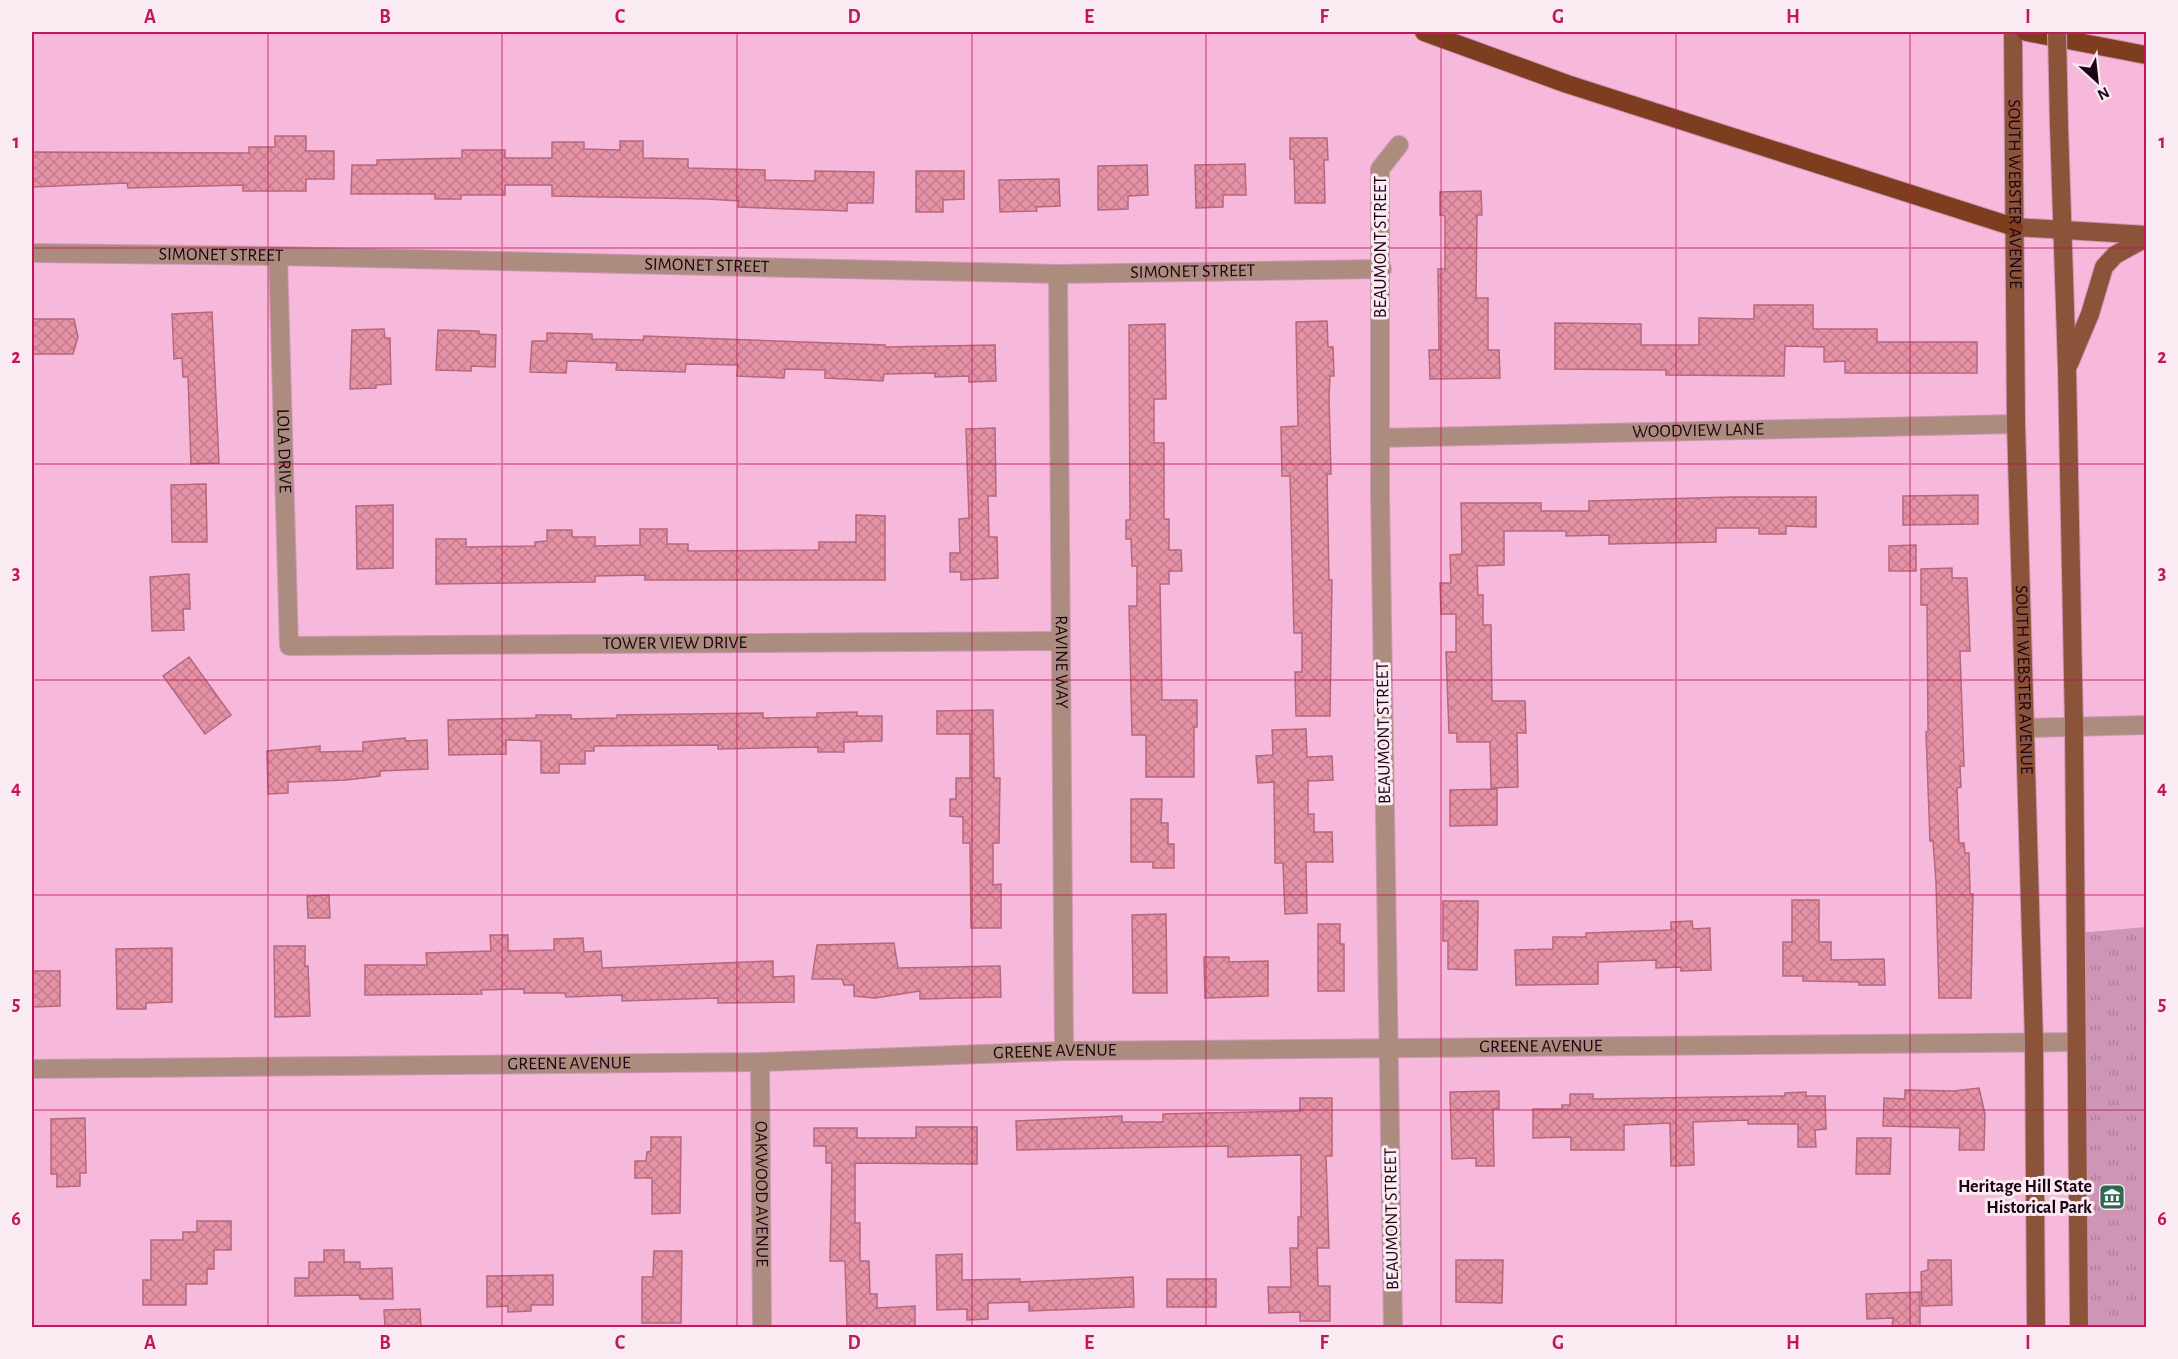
<svg xmlns="http://www.w3.org/2000/svg" width="2178" height="1359" font-family="'Alegreya Sans',sans-serif">
  <style>
    .grass { fill: url(#grass-tufts) }
    .building { fill: url(#building-cross-hatch); stroke: #b7677c; stroke-width: 1.5 }
    .lines { fill: none; stroke-linecap: round; stroke-linejoin: round }
    .minor-casing { stroke: #cf98b7; stroke-width: 20 }
    .major-casing { stroke: #cf98b7; stroke-width: 20 }
    .highway-casing { stroke: #cf98b7; stroke-width: 20 }
    .minor { stroke: #ac8c7e; stroke-width: 18 }
    .major { stroke: #8b533a; stroke-width: 18 }
    .highway { stroke: #7e3d1f; stroke-width: 18 }
    .major-bridge-casing { stroke: #cf98b7; stroke-width: 20; stroke-linecap: butt }
    .major-bridge { stroke: #8b533a; stroke-width: 18 }
    .grid { fill: none; stroke: #c2185b; stroke-width: 1.5; stroke-opacity: 0.55 }
    .labels { text-anchor: middle; dominant-baseline: central; stroke-width: 6; stroke-linejoin: round; paint-order: stroke }
    .street-label { font-size: 18px; fill: #1d0414; stroke: #faeaf2 }
    .poi-label { font-size: 18px; font-weight: bold; fill: #1d0414; stroke: #faeaf2; text-anchor: end }
    .neatline { fill: none; stroke: #c2185b; stroke-width: 2 }
    .grid-label { font-size: 20px; text-anchor: middle; font-weight: bold; fill: #c2185b }
  </style>
  <defs>
    <pattern id="grass-tufts" width="24" height="20" patternUnits="userSpaceOnUse" patternTransform="scale(1.5)"><rect width="24" height="20" fill="#cf95b6"/><path d="M3 7l-1-3M5 7V3M7 7l1-3M15 17l-1-3M17 17v-4M19 17l1-3" fill="none" stroke="#b17f9c"/></pattern>
    <pattern id="building-cross-hatch" width="8" height="8" patternUnits="userSpaceOnUse" patternTransform="scale(1.5)"><rect width="8" height="8" fill="#e692a6"/><path d="M0 0l8 8M0 8l8-8" fill="none" stroke="#c57c8e"/></pattern>
  </defs>
  <rect width="100%" height="100%" fill="#f6b9db"/>
  <!-- grass -->
  <path class="grass" d="M2146,927V1327H2079L2078,933Z"/>
  <!-- building -->
  <path class="building" d="M275,136H306V151H334V179H306V191H243V185L128,188L127,183L32,187V152L249,153V147H275Z
    M1290,138H1327L1328,160H1324L1325,203H1295L1294,159H1290Z
    M620,141H643V158L688,159V168L765,170V180L815,181V171L874,172L873,203H847V211L738,207L739,201L708,199L552,196V185H505V195H461V199H435V194H351L352,165H377V160L462,158V150H505V158H552V142H584V149L620,150Z
    M1245,164L1246,195H1223V207L1196,208L1195,165Z
    M1147,165L1148,195L1128,196V209L1098,210V166Z
    M916,171H964V199L943,200V212H916Z
    M1059,179L1060,206L1036,207L1037,211L1000,212L999,180Z
    M1481,191L1482,215H1477L1476,298H1488V350H1499L1500,378L1430,379L1429,350H1439L1438,269H1445V216L1440,215V192Z
    M1754,305H1813V329H1877V342H1977V373H1845V361L1824,362V347L1785,346L1784,376L1666,375V370L1555,369V323L1641,324V345H1699V318L1754,319Z
    M212,312L219,463L191,464L188,377H183L182,358L174,359L172,314Z
    M32,319H74L78,337L73,354H32Z
    M1327,321L1328,347H1333L1334,376H1330L1329,397L1331,474H1327L1329,580H1332L1330,716H1296L1295,672H1302V633H1294L1290,476H1282L1281,427L1298,426L1296,322Z
    M1165,324L1166,399H1154V443H1164V519H1169V550H1181L1182,571H1169V584H1160L1162,700H1197V727H1194V777H1146V735H1132L1129,606H1137V566H1132L1131,539H1126V520H1130L1129,325Z
    M384,329L385,338H390L391,384L376,385V388L350,389L352,330Z
    M438,330L479,331V334L496,335L495,367L471,366V371L436,370Z
    M547,333L592,334V339L643,340L644,336L885,345V347L995,345L996,381L969,382V376L935,377V373L884,374L883,381L825,378V370L785,369L784,378L737,376L738,365L686,364L685,372L616,370L617,363L567,361L566,373L530,372L532,341H547Z
    M995,428L996,496H988L989,537H997L998,578L961,580V572H950V553H960L959,519L969,518L966,429Z
    M206,484L207,542H172L171,485Z
    M1978,495V524L1903,525V496Z
    M1732,497H1816V527L1786,526V534H1759V528H1716V542L1609,544V535L1566,536V531H1504V565L1477,566L1478,595H1483V625H1491L1492,701H1525L1526,733H1517L1518,787L1491,788L1490,742H1457V733H1449L1446,652H1456V614H1441L1440,583H1451L1450,555L1462,554L1461,503H1541V511H1589V501Z
    M393,505V568L357,569L356,506Z
    M856,515L885,516V580H645V575L595,576V582L436,584V539H466V547L535,546V542L547,541V530H572V537H595V546L640,545V529H667V544H688V551L819,550V542H856Z
    M1916,545V571H1889V546Z
    M1952,568V578H1967L1969,624L1970,651H1960L1964,766H1960L1961,787L1957,788L1959,843H1964L1965,853H1969L1970,894H1973L1971,998H1939L1936,882L1933,841H1930L1926,732H1928L1927,605H1921V569Z
    M189,574L190,609H183L184,630L152,631L150,577Z
    M189,657L231,715L205,734L163,676Z
    M993,710L994,778H1000L999,843H993V885L1001,884V928H971L970,843H963V817L950,816V799H956V778H970V734H937V711Z
    M857,712V716H882V741L844,742V752H818V747L718,749V745L594,746V751H585V764H559V773H541V741L506,740V754L449,755L448,720L536,718V715H571V719L617,718V715L763,713V718L817,717V713Z
    M1306,729L1307,757L1332,756L1333,780L1308,781V814H1314V832H1332L1333,862H1306L1307,913L1285,914L1283,863H1275L1274,782L1258,783L1256,756L1273,755L1272,730Z
    M405,738L406,741L427,740L428,769L380,771V776L346,780L288,782V793L268,794L267,751L320,746V752L363,751V742Z
    M1497,789V825L1450,826V790Z
    M1131,799H1162L1161,823H1168V844H1174V868H1153V862H1131Z
    M329,895L330,918H308L307,896Z
    M1792,900H1819V942H1831V960L1884,959L1885,985H1859V982L1803,981V976H1783V942H1792Z
    M1443,901H1478L1477,970L1448,969V941H1443Z
    M1166,914L1167,993H1133L1132,915Z
    M1692,921L1693,929L1710,928L1711,970L1681,971V967L1656,968V960L1598,962V984L1516,985L1515,950L1553,949V937H1586V933L1671,930V922Z
    M1318,924H1340V944H1344V991H1318Z
    M490,935H508V951L554,950V939L583,938L584,952L601,951L602,968L773,961V977L794,976V1002L718,1003V998L622,1001V995L566,997L565,993H524V989L481,990L482,994L365,995V965H427L426,953L491,951Z
    M894,943L898,968L1000,966L1001,997L920,999V991L875,998L854,996V985H844L842,979H812L817,945Z
    M274,946H305V966H308L310,1016L275,1017Z
    M172,948V1002L146,1003V1009H117L116,949Z
    M1204,957H1229V962L1268,961V996L1205,998Z
    M33,971H60V1006L32,1007Z
    M1979,1088L1985,1114L1984,1150H1959L1960,1128L1883,1126L1884,1098L1905,1099V1090L1954,1091Z
    M1499,1091V1109H1493L1494,1166H1476V1158L1452,1159L1450,1092Z
    M1806,1092V1096H1825L1826,1129L1815,1130L1816,1147H1798V1124H1748V1120L1693,1122L1694,1165L1671,1166L1670,1123L1624,1125V1150H1571V1137L1533,1138V1109H1562V1105H1570V1094H1593V1099L1785,1096V1093Z
    M1300,1098H1332V1156H1326L1329,1248H1317L1318,1286H1330V1321H1300V1312L1269,1313L1268,1287H1291L1290,1248H1298V1217H1301V1155L1228,1157V1146L1017,1150L1016,1121L1122,1116V1122H1163V1114L1300,1111Z
    M85,1118L86,1173H80V1186L57,1187V1174H51V1119Z
    M916,1127H977V1164L855,1163V1223H860V1261H869L870,1294H877V1308L915,1306V1328L847,1325L845,1261H830L832,1163H826V1146H814V1128H857V1138H916Z
    M651,1137H681L680,1213L652,1214V1178H635V1161H646L647,1152L651,1151Z
    M1857,1138H1891L1890,1174H1856Z
    M197,1221H231V1250H214V1269H207V1284H186V1305H143V1280H151V1240H183V1232H197Z
    M324,1250H344V1262H360V1269L392,1268L393,1299H360L359,1295L295,1296V1278H309V1262H324Z
    M654,1251H682L681,1323H642V1277H653Z
    M962,1254V1280L1020,1279V1282L1133,1277L1134,1307L1029,1311V1302L988,1303V1319L967,1320V1309L937,1310L936,1255Z
    M1456,1260H1503L1502,1303L1456,1302Z
    M1928,1260H1951L1952,1305L1922,1306L1921,1272L1928,1270Z
    M553,1275V1305H531V1311L508,1312V1306L487,1307V1276Z
    M1167,1279H1216V1307H1167Z
    M1920,1292V1328H1892L1893,1318L1867,1319L1866,1294Z
    M420,1309L421,1328H385L384,1310Z"/>
  <g class="lines">
    <defs>
      <g id="minor">
        <path id="s1" d="M32,253L278,256L1058,274L1382,269"/>
        <path id="s2" d="M278,256L289,646L1061,641"/>
        <path id="s3" d="M1058,274L1064,1051"/>
        <path id="s4" d="M1380,438L2016,424"/>
        <path d="M2027,728L2146,725"/>
        <path id="s5" d="M760,1062L762,1328"/>
        <path id="s6" d="M32,1069L760,1062L1064,1051L2077,1042"/>
        <path d="M1393,1328L1380,492V169L1399,145"/>
      </g>
      <g id="major">
        <path id="s7" d="M2013,32L2016,424L2034,1041L2036,1328"/>
        <path d="M2059,126L2067,368L2074,726L2079,1328"/>
        <path d="M2014,227L2146,235"/>
        <path d="M2069,364L2090,314L2104,267L2115,255L2146,238"/>
      </g>
      <path id="highway" d="M1424,32L1567,84L2014,227
        M2026,32L2146,55"/>
    </defs>
    <!-- minor casing -->
    <use href="#minor" class="minor-casing"/>
    <!-- major casing -->
    <use href="#major" class="major-casing"/>
    <!-- highway casing -->
    <use href="#highway" class="highway-casing"/>
    <!-- minor -->
    <use href="#minor" class="minor"/>
    <!-- major -->
    <use href="#major" class="major"/>
    <!-- highway -->
    <use href="#highway" class="highway"/>
    <defs>
      <path id="major-bridge" d="M2057,32L2059,126"/>
    </defs>
    <!-- major-bridge casing -->
    <use href="#major-bridge" class="major-bridge-casing"/>
    <!-- major-bridge -->
    <use href="#major-bridge" class="major-bridge"/>
  </g>
  <!-- grid -->
  <path class="grid" d="M268,32V1328M502,32V1328M737,32V1328M972,32V1328M1206,32V1328M1441,32V1328M1676,32V1328M1910,32V1328M32,248H2146M32,464H2146M32,680H2146M32,895H2146M32,1110H2146"/>
  <!-- icons -->
  <defs>
    <symbol id="museum-square" viewBox="-11 -11 22 22"><rect x="-9" y="-9" width="18" height="18" rx="4" fill="#2e6850" stroke="#faeaf2"/><path d="M0-6L6-3V-2H-6V-3ZM-5-1h2V3h-2ZM-1-1h2V3h-2ZM3-1h2V3H3ZM-6 4H6V6H-6Z" fill="#fff"/></symbol>
  </defs>
  <g fill-rule="evenodd">
    <use href="#museum-square" x="2097" y="1182" width="30" height="30"/>
  </g>
  <g class="labels">
    <!-- street labels -->
    <g class="street-label">
      <text stroke="none"><textPath href="#s7" startOffset="162">SOUTH WEBSTER AVENUE</textPath></text>
      <text transform="translate(1381 247) rotate(-90)">BEAUMONT STREET</text>
      <text stroke="none"><textPath href="#s1" startOffset="189">SIMONET STREET</textPath></text>
      <text stroke="none"><textPath href="#s1" startOffset="675">SIMONET STREET</textPath></text>
      <text stroke="none"><textPath href="#s1" startOffset="1161">SIMONET STREET</textPath></text>
      <text stroke="none"><textPath href="#s4" startOffset="318">WOODVIEW LANE</textPath></text>
      <text stroke="none"><textPath href="#s2" startOffset="195">LOLA DRIVE</textPath></text>
      <text stroke="none"><textPath href="#s2" startOffset="776">TOWER VIEW DRIVE</textPath></text>
      <text stroke="none"><textPath href="#s3" startOffset="388">RAVINE WAY</textPath></text>
      <text stroke="none"><textPath href="#s7" startOffset="648">SOUTH WEBSTER AVENUE</textPath></text>
      <text transform="translate(1384 733) rotate(-91)">BEAUMONT STREET</text>
      <text stroke="none"><textPath href="#s6" startOffset="1509">GREENE AVENUE</textPath></text>
      <text stroke="none"><textPath href="#s6" startOffset="1023">GREENE AVENUE</textPath></text>
      <text stroke="none"><textPath href="#s6" startOffset="537">GREENE AVENUE</textPath></text>
      <text stroke="none"><textPath href="#s5" startOffset="132">OAKWOOD AVENUE</textPath></text>
      <text transform="translate(1392 1219) rotate(-91)">BEAUMONT STREET</text>
    </g>
    <!-- poi labels -->
    <g class="poi-label">
      <text x="2092" y="1187">Heritage Hill State<tspan x="2092" dy="21">Historical Park</tspan></text>
    </g>
  </g>
  <!-- border -->
  <rect width="2178" height="1359" fill="none" stroke="#faeaf2" stroke-width="66"/>
  <!-- north arrow -->
  <g transform="translate(2097 81) rotate(153)" stroke="#faeaf2" stroke-width="4.5" paint-order="stroke">
  <path d="M0-4.5L10 22L0 15L-10 22Z" fill="#1d0414"/>
  <text y="-9" font-size="16" font-weight="bold" text-anchor="middle" fill="#1d0414">N</text>
  </g>
  <rect x="33" y="33" width="2112" height="1293" class="neatline"/>
  <g class="grid-label">
    <text x="150" y="23">A</text>
    <text x="385" y="23">B</text>
    <text x="620" y="23">C</text>
    <text x="854" y="23">D</text>
    <text x="1089" y="23">E</text>
    <text x="1324" y="23">F</text>
    <text x="1558" y="23">G</text>
    <text x="1793" y="23">H</text>
    <text x="2028" y="23">I</text>
    <text x="16" y="148">1</text>
    <text x="2162" y="148">1</text>
    <text x="16" y="363">2</text>
    <text x="2162" y="363">2</text>
    <text x="16" y="579">3</text>
    <text x="2162" y="579">3</text>
    <text x="16" y="794">4</text>
    <text x="2162" y="794">4</text>
    <text x="16" y="1010">5</text>
    <text x="2162" y="1010">5</text>
    <text x="16" y="1225">6</text>
    <text x="2162" y="1225">6</text>
    <text x="150" y="1349">A</text>
    <text x="385" y="1349">B</text>
    <text x="620" y="1349">C</text>
    <text x="854" y="1349">D</text>
    <text x="1089" y="1349">E</text>
    <text x="1324" y="1349">F</text>
    <text x="1558" y="1349">G</text>
    <text x="1793" y="1349">H</text>
    <text x="2028" y="1349">I</text>
  </g>
</svg>
